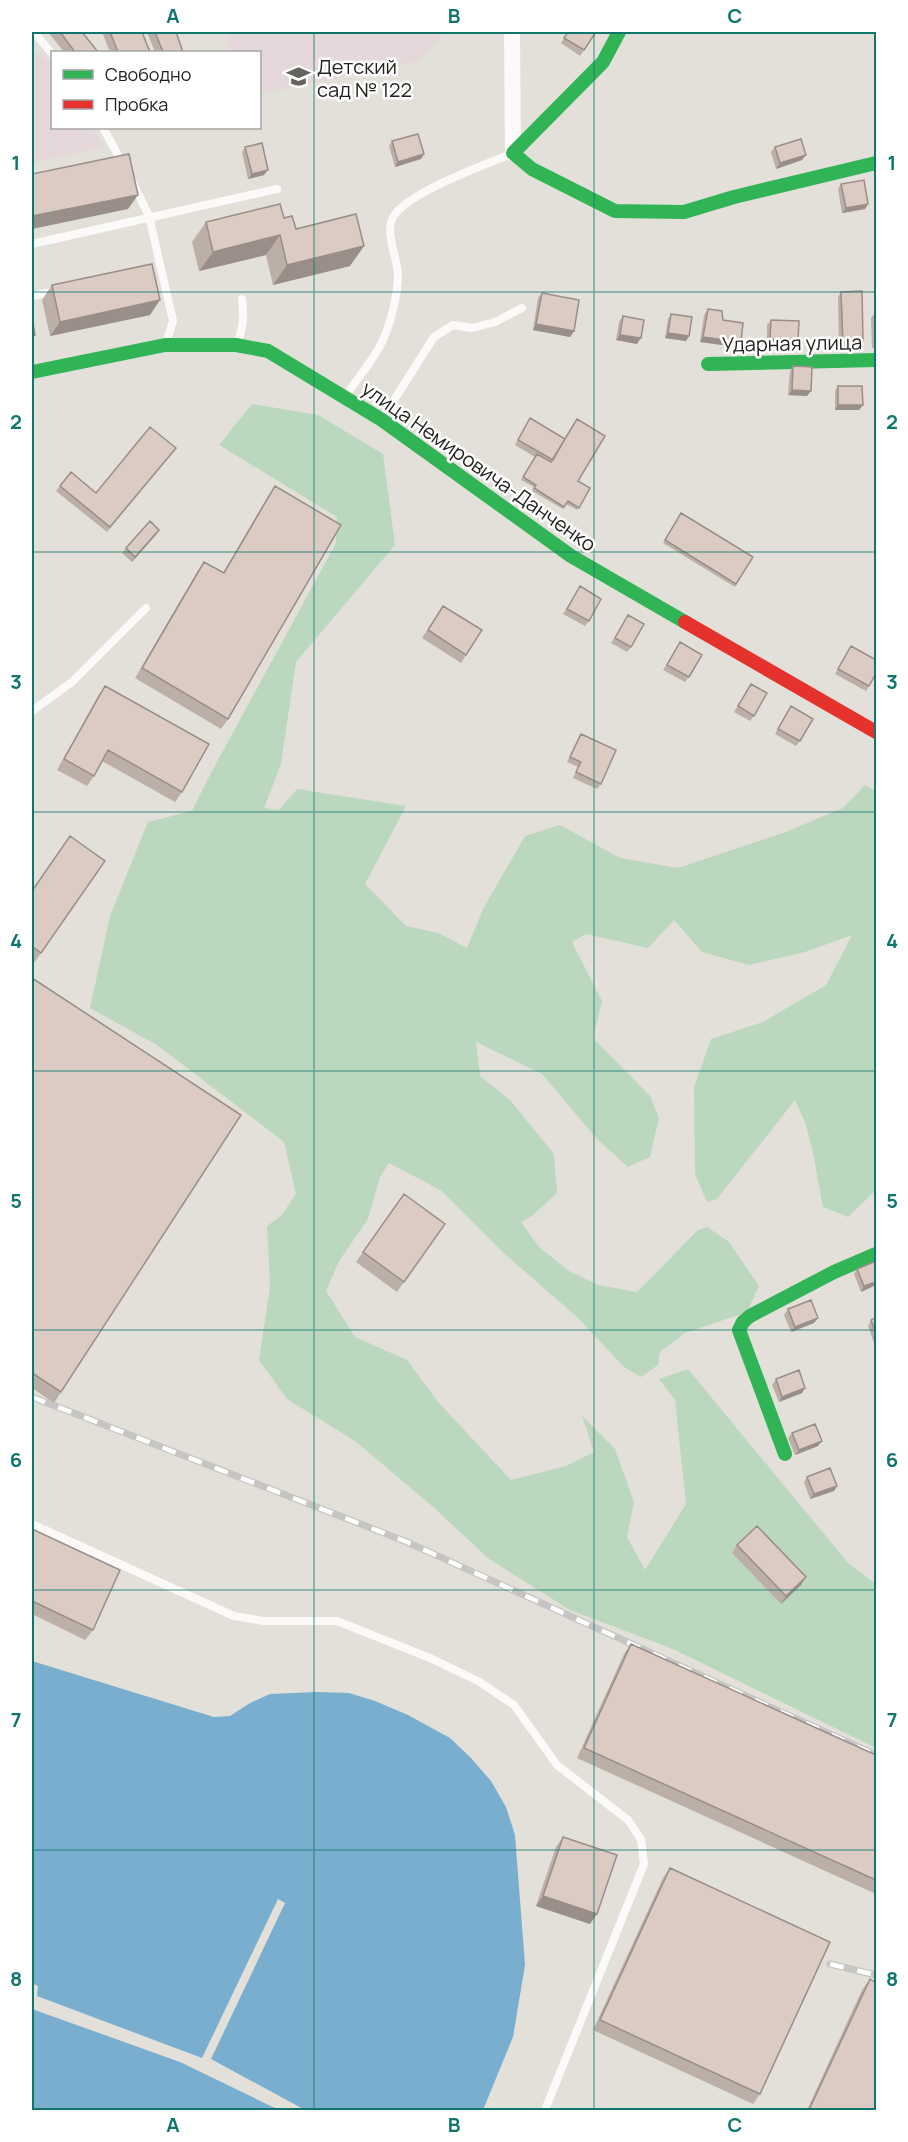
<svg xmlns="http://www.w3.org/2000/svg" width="908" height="2142" font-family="Manrope,sans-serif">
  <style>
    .education { fill: #e6d7da }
    .green { fill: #bbd8bf }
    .water { fill: #7aaecf }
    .pier { fill: #e2e0d9 }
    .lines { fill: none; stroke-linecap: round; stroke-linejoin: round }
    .lane { stroke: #fbfaf9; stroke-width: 8 }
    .street { stroke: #fbfaf9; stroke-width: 16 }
    .fast { stroke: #30b455; stroke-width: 14 }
    .jam { stroke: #e5322d; stroke-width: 14 }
    .rail-casing { stroke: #c6c5c3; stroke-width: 7 }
    .rail { stroke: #fff; stroke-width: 4.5; stroke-dasharray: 14; stroke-linecap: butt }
    .wall { fill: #bcafa7 }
    .shaded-wall { fill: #998e88 }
    .building { fill: #dbcbc2; stroke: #998e88; stroke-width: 1.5 }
    .grid { fill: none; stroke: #0f766e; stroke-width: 1.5; stroke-opacity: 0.55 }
    .labels { text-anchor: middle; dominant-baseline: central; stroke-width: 5; stroke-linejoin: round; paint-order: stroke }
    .poi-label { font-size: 20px; fill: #211f1b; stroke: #fff; text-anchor: start }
    .street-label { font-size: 20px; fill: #211f1b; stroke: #fff }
    .neatline { fill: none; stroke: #0f766e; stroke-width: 2 }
    .grid-label { font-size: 20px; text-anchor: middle; font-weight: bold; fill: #0f766e }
  </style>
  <rect width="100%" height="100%" fill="#e2e0d9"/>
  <!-- education -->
  <path class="education" d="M226,32H441L442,35L419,61L260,94V52H231Z
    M32,46L52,65V128H92L104,147L32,163Z"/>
  <!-- green -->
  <path class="green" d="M252,404L318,415L383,454L395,545L296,662L281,764L264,808L279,810L297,789L406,806L365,884L406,926L438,933L467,948L484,907L525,836L560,825L620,858L678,868L783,833L843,808L865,785L876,791V1190L848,1217L823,1207L812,1148L806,1125L795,1100L717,1199L707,1202L695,1174L694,1087L711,1039L763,1022L826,985L852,935L805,952L749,965L702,952L674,920L648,948L586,934L572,942L602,1001L593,1038L650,1096L659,1118L650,1157L628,1167L597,1139L542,1074L476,1042L480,1076L510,1100L554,1154L557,1193L532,1216L521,1222L539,1247L569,1271L598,1285L637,1292L698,1230L707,1227L729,1242L759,1286L747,1312L685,1333L660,1352L658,1365L641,1377L624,1367L577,1317L506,1255L442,1191L389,1163L380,1177L368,1219L339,1261L326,1291L355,1337L407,1360L438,1402L511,1480L566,1466L594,1452L582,1416L615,1449L634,1502L627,1537L645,1570L686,1504L675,1400L659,1379L688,1369L848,1563L876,1584V1748L673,1649L570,1610L489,1559L431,1505L355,1441L287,1399L259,1360L270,1287L267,1226L281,1216L296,1194L284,1142L157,1045L90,1008L110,916L148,822L192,811L211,773L336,543L337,517L219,445Z"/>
  <!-- water -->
  <path class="water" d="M32,1661L214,1717L230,1716L250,1703L270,1694L318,1692L349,1693L375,1701L408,1715L450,1738L471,1758L491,1781L506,1807L515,1835L525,1965L513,2037L483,2110H32Z"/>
  <!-- pier -->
  <path class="pier" d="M278,1899L285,1903L211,2059L305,2110H279L180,2062L32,2009V1983L38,1986L37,1996L202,2058Z"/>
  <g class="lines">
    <!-- lane -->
    <path class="lane" d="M34,32L52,54
      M103,128L123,164
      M133,183L149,216L173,321L166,343
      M32,244L277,189
      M32,296L56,291
      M237,342C244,329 244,314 242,299
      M345,397C357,378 374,360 383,340C391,322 397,297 398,278C399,261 385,235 392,219C403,194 484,165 511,154
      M382,419L434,337L453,325L472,328L495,322L522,308
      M32,711L72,682L146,608
      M32,1524L234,1616L263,1621H337L430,1658L478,1681L514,1705L557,1765L628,1820L641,1839L644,1864L545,2110"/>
    <!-- street -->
    <path class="street" d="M512,32L513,153"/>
    <!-- fast -->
    <path class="fast" d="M619,32L603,62L513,153L532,169L615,211L684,212L734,197L876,163
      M708,364L876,360
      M32,372L165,345H236L268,351L382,420L571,556L685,622
      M785,1454L739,1330L743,1322L750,1316L834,1272L876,1254"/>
    <!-- jam -->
    <path class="jam" d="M685,622L876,732"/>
    <defs>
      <path id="rail" d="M32,1397L407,1542L876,1755
        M830,1964L876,1975"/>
    </defs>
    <!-- rail casing -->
    <use href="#rail" class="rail-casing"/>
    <!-- rail -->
    <use href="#rail" class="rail"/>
  </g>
  <!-- wall -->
  <path class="wall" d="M48,32H82L98,52H64Z
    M102,32H142L150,52H110Z
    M147,32H176L183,52H155Z
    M568,32H596L580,56L561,43Z
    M392,141L424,154L421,159L395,167L389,146Z
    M245,147L264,175L248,179L242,152Z
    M775,147L802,160L776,169L771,152Z
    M841,184L868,204L865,209L842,213L838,189Z
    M284,218L296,229L350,266L273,285L266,255L199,271L192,242L206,222Z
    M52,285L150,315L50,336L42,300Z
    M841,292L863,342L860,347L839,348L838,297Z
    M542,293L574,331L570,337L533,330L538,298Z
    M708,309L723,320L741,342L737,347L700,342L704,315Z
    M875,313H876V348H872L871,318Z
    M671,314L686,341L665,338L668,319Z
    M623,316L637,344L616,340L619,322Z
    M771,320L795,345L767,344V325Z
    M793,366L807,396L788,395L790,371Z
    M838,386L863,405L859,410H835V391Z
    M530,418L578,481L590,488L577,510L566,504L563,509L532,491L534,487L521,480L535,457L515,445Z
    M172,453L107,532L56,491L60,486L96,493Z
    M275,486L228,719L221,729L135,678L197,572L204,562L223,573L268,496Z
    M681,513L753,557L735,587L663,543Z
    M159,530L132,562L122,553L126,548Z
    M580,586L589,621L585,626L563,614Z
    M443,606L466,655L461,663L422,638Z
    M628,615L631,647L627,652L611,643Z
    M680,642L689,677L685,682L663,670Z
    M851,646L869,686L866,691L835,674Z
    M751,684L754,716L750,721L734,712Z
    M105,686L182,792L175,802L102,761L94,776L87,786L57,770L98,696Z
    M791,706L800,741L796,746L775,734Z
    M581,734L601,784L597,789L573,778L578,767L567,762L578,739Z
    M105,861L34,963L32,961V891Z
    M32,978L61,1392L54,1403L32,1388Z
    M404,1194L445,1224L397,1292L356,1262Z
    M876,1261V1285L861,1292L854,1274L857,1269Z
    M788,1309L814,1323L791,1332L784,1315Z
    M876,1318V1342L874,1343L868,1326L871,1320Z
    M776,1379L802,1393L779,1402L772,1385Z
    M792,1433L818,1446L795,1455L788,1438Z
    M807,1477L837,1486L834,1491L810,1499L804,1482Z
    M32,1529L93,1630L85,1640L32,1614Z
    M737,1545L801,1585L781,1604L732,1553Z
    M631,1644L876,1755V1894L577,1758L624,1654Z
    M563,1837L590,1924L536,1906L556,1847Z
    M670,1868L760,2094L753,2104L593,2030L663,1878Z
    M870,1979L876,2110H807L862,1990Z"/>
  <!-- shaded-wall -->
  <path class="shaded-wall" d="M424,154L421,159L395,167L398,162Z
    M806,155L802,160L776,169L780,163Z
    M268,170L264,175L248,179L252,174Z
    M138,195L128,209L32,229V216Z
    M868,204L865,209L842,213L846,208Z
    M280,235L266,255L199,271L213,252Z
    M364,246L350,266L273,285L287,265Z
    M160,300L150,315L50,336L60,322Z
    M536,324L574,331L570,337L533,330Z
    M668,333L689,336L686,341L665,338Z
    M620,335L641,338L637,344L616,340Z
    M703,337L741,342L737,347L700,342Z
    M770,339L798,340L795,345L767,344Z
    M863,342L860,347L839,348L843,343Z
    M792,390L811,391L807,396L788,395Z
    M838,405H863L859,410H835Z
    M159,530L156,535L132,562L135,557Z
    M876,1282V1285L861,1292L864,1286Z
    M818,1318L814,1323L791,1332L795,1327Z
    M805,1388L802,1393L779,1402L782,1397Z
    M822,1441L818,1446L795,1455L799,1450Z
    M837,1486L834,1491L810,1499L814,1494Z
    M806,1577L801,1585L781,1604L786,1596Z
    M543,1896L597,1914L590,1924L536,1906Z"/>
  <!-- building -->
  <path class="building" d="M60,32H82L98,52H75Z
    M110,32H142L150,52H118Z
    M155,32H176L183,52H163Z
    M568,32H596L584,50L564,38Z
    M418,134L424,154L398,162L392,141Z
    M801,139L806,155L780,163L775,147Z
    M262,143L268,170L252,174L245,147Z
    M129,154L138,195L32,216V174Z
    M864,180L868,204L846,208L841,184Z
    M280,204L284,218L292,216L296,229L356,214L364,246L287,265L280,235L213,252L206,222Z
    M152,264L160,300L60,322L52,285Z
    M862,291L863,342L843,343L841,292Z
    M542,293L579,300L574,331L536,324Z
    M708,309L722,311L723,320L743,323L741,342L703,337Z
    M875,313H876V343Z
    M671,314L692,317L689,336L668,333Z
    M623,316L644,320L641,338L620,335Z
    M32,318L35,335L32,336Z
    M771,320L799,321L798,340L770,339Z
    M793,366L812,367L811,391L792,390Z
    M838,386H862L863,405H838Z
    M530,418L565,439L553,460L518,440Z
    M577,419L605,436L578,481L590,488L579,508L568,501L564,507L534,488L536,485L523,477L537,454L551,462Z
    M150,427L176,448L110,527L60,486L71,472L96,493Z
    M275,486L341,525L228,719L142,668L204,562L224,573Z
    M681,513L753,557L736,584L665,540Z
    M150,521L159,530L135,557L126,548Z
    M580,586L601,599L589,621L567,609Z
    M443,606L482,630L466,655L428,630Z
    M628,615L644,624L631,647L615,638Z
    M680,642L702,655L689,677L667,665Z
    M851,646L876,660V673L869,686L838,669Z
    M751,684L767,693L754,716L738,706Z
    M105,686L209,744L182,792L108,750L94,776L64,759Z
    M791,706L813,719L800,741L778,729Z
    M581,734L616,750L601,784L576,772L581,762L570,757Z
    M70,836L105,861L41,953L32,946V891Z
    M32,978L241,1115L61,1392L32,1373Z
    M404,1194L445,1224L404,1282L363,1252Z
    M876,1261V1282L864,1286L857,1269Z
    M811,1300L818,1318L795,1327L788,1309Z
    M876,1318V1334L871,1320Z
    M799,1370L805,1388L782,1397L776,1379Z
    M815,1424L822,1441L799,1450L792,1433Z
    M830,1468L837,1486L814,1494L807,1477Z
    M757,1526L806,1577L786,1596L737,1545Z
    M32,1529L120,1570L93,1630L32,1601Z
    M631,1644L876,1755V1880L584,1748Z
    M563,1837L617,1855L597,1914L543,1896Z
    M670,1868L830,1942L760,2094L600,2020Z
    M870,1979L876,1983V2110H809Z"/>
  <!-- grid -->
  <path class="grid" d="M314,32V2110M594,32V2110M32,292H876M32,552H876M32,812H876M32,1071H876M32,1330H876M32,1590H876M32,1850H876"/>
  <!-- icons -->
  <defs>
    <symbol id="school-bare" viewBox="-9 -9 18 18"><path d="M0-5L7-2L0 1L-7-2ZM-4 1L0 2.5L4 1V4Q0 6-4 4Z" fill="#65635e" stroke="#fff" stroke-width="2.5" paint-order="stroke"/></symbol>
  </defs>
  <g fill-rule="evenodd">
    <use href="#school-bare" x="282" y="60" width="33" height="33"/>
  </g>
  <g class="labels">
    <!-- poi labels -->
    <g class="poi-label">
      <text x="317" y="66">Детский<tspan x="317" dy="23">сад № 122</tspan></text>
    </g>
    <!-- street labels -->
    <g class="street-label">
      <text transform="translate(792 343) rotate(-1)">Ударная улица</text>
      <text transform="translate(479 466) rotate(35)">улица Немировича-Данченко</text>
    </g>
  </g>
  <!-- border -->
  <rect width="908" height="2142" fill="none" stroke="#ffffff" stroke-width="66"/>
  <!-- legend -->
  <rect x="51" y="51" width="210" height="78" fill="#ffffff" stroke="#a6a5a4" stroke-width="1.5"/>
  <rect x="63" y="70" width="30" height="9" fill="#30b455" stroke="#a6a5a4" stroke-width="1.5"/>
  <text x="105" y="81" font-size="18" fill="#211f1b">Свободно</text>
  <rect x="63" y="100" width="30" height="9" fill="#e5322d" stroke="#a6a5a4" stroke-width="1.5"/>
  <text x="105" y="111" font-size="18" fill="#211f1b">Пробка</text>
  <rect x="33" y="33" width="842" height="2076" class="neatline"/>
  <g class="grid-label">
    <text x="173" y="23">A</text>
    <text x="454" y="23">B</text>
    <text x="735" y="23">C</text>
    <text x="16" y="170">1</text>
    <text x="892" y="170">1</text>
    <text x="16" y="429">2</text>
    <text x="892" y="429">2</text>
    <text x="16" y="689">3</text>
    <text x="892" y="689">3</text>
    <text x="16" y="948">4</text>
    <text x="892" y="948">4</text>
    <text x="16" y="1208">5</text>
    <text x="892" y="1208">5</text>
    <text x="16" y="1467">6</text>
    <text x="892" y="1467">6</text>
    <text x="16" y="1727">7</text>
    <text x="892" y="1727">7</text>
    <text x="16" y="1986">8</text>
    <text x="892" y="1986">8</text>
    <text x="173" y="2132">A</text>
    <text x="454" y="2132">B</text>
    <text x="735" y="2132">C</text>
  </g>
</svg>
